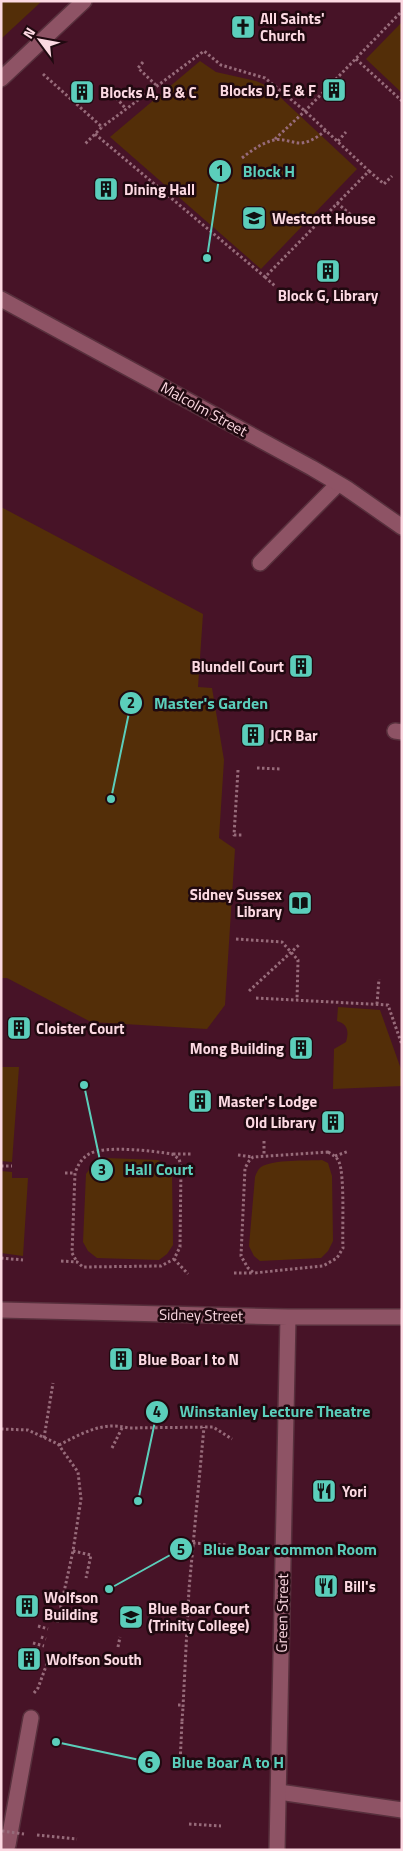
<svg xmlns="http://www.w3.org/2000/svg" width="403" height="1851" font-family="'Titillium Web',sans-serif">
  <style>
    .green { fill: #532e08 }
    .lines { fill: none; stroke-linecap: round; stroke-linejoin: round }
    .lane-casing { stroke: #58303d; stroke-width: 18 }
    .street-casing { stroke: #58303d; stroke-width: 18 }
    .path { stroke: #976b7a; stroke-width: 3; stroke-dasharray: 2.5 2.5; stroke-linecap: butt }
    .lane { stroke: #8e5365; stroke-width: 15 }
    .street { stroke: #8e5365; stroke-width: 15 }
    .path-bridge { stroke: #976b7a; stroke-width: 3; stroke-dasharray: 2.5 2.5; stroke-linecap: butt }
    .labels { text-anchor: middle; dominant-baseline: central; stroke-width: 5; stroke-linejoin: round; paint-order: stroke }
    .poi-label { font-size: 15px; font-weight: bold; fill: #fcd9e2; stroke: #200910; text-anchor: start }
    .street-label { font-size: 15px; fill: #fcd9e2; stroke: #200910 }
    .leader { fill: none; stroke: #5bcebb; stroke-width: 2 }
    .callout-dot { fill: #5bcebb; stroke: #200910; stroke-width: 2 }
    .mark-label { font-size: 15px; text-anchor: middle; font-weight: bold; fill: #111 }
    .callout-label { font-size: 16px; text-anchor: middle; font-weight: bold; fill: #5bcebb; stroke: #200910; stroke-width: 5; stroke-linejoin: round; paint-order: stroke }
  </style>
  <rect width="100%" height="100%" fill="#471327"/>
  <!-- green -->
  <path class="green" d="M1,1H42L1,39Z
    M402,22V93L366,59Z
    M200,61L216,72L256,81L263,84L281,98L357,169L261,269L110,137Z
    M1,507L203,614L198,687L212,688L224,760L219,838L235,849L225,1005L207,1029L91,1022L7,978H1Z
    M338,1007L380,1010L402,1072V1086L333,1089L334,1049L346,1042C349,1032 348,1024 337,1021Z
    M1,1067H19L12,1162L1,1161Z
    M106,1158L158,1160L167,1165L172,1173L173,1245L167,1254L159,1260L97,1258L88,1251L83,1242L86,1174L94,1163Z
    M322,1160L328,1163L332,1176L333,1241L328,1251L321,1258L260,1261L254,1256L249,1246L255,1177C256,1174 258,1169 261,1167C274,1159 306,1161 322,1160Z
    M1,1171L12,1172V1178H28L23,1256L1,1253Z"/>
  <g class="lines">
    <defs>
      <path id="lane" d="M260,563L338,484
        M395,731L402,732
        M279,1792L402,1810
        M8,1845L31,1718"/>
      <path id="street" d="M1,79L84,1
        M1,299L312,468L346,488L402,527
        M1,1310L288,1317H402
        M277,1850L288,1317"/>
    </defs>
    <!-- lane casing -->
    <use href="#lane" class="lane-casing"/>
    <!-- street casing -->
    <use href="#street" class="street-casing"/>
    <!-- path -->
    <path class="path" d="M356,59L402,101
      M143,62L138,68L157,86
      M43,74L102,127L85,144
      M113,94L126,109
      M95,134L265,277L369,171L305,111L265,78L221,65L204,51L102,127
      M275,139L305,111L402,11
      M338,141L346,132
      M242,158C252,150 262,143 274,140C283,138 292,143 301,143C311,142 319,136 326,130
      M369,171L384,184L392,176
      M337,203L357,220
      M265,277L276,287
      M257,768L281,769
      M238,770L234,835H243
      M236,939L282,942L298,960L297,1000
      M249,991L300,944
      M256,998L388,1005L402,1045
      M377,1004L379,979
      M264,1141V1156
      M328,1152C333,1155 337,1157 339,1162C345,1176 342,1230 343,1248L337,1258L323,1266L254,1273L248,1268L241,1256L245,1168L249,1161L253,1157Z
      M173,1154H193
      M238,1155L253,1157
      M335,1156L349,1151
      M1,1166H12
      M65,1173H75
      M1,1258L23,1260
      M174,1259L188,1274
      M61,1261L77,1262L83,1267L161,1266L174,1259L180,1247L181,1166L179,1159L172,1154C153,1151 105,1145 89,1154C81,1159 78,1165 75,1173L72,1253L77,1262
      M234,1273H253
      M1,1429L28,1430L58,1444L78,1472L81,1499L73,1551L57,1624
      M44,1438L53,1383
      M59,1445C81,1434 102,1421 128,1428L213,1427L232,1439
      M112,1448L123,1426
      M193,1543L228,1545
      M73,1551L91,1555L86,1578
      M38,1626L48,1629
      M41,1637L46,1639
      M33,1643L44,1646
      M118,1647L120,1637
      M34,1693L38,1688L49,1658
      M178,1705H183
      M183,1707L189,1589L204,1427
      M180,1764L182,1721
      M189,1824L221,1826
      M37,1835L77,1839"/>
    <!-- lane -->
    <use href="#lane" class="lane"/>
    <!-- street -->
    <use href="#street" class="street"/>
    <!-- path-bridge -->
    <path class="path-bridge" d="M182,1721L183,1707
      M2,1831L24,1834"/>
  </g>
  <!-- icons -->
  <defs>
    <symbol id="church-square" viewBox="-11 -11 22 22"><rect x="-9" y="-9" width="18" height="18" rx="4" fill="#5bcebb" stroke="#200910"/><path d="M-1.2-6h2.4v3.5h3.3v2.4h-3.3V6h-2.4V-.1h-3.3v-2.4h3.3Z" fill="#111"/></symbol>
    <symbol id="building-square" viewBox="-11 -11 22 22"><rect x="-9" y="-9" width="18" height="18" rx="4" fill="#5bcebb" stroke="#200910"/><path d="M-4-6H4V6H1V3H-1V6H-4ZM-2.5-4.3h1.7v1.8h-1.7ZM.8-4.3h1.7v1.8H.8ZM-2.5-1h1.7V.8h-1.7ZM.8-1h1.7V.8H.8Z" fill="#111"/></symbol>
    <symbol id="university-square" viewBox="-11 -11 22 22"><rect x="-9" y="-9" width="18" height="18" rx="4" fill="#5bcebb" stroke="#200910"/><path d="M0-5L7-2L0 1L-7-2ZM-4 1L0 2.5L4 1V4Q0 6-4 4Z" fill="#111"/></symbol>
    <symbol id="library-square" viewBox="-11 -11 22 22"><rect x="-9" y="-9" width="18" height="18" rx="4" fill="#5bcebb" stroke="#200910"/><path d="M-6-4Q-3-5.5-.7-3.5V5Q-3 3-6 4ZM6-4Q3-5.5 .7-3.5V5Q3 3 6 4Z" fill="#111"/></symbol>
    <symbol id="restaurant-square" viewBox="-11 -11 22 22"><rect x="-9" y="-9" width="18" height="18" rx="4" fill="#5bcebb" stroke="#200910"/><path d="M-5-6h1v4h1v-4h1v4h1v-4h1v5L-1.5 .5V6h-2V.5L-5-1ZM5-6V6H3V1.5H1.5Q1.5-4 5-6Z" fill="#111"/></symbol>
  </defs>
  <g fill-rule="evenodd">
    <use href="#church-square" x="229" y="13" width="28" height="28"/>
    <use href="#building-square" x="320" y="76" width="28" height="28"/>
    <use href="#building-square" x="68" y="78" width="28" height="28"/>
    <use href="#building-square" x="92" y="175" width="28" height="28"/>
    <use href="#university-square" x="240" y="204" width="28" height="28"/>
    <use href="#building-square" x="314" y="257" width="28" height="28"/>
    <use href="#building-square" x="287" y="652" width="28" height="28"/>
    <use href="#building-square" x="239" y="721" width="28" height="28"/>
    <use href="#library-square" x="286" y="889" width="28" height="28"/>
    <use href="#building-square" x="5" y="1014" width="28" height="28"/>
    <use href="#building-square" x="287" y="1034" width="28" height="28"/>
    <use href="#building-square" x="186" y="1087" width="28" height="28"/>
    <use href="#building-square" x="319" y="1108" width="28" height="28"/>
    <use href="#building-square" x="107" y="1345" width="28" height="28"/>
    <use href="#restaurant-square" x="310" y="1477" width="28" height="28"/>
    <use href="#restaurant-square" x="312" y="1572" width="28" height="28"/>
    <use href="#building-square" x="13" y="1592" width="28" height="28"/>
    <use href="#university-square" x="117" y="1603" width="28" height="28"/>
    <use href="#building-square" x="15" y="1645" width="28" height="28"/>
  </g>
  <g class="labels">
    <!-- poi labels -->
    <g class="poi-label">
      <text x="260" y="18">All Saints'<tspan x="260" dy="17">Church</tspan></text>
      <text x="316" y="90" text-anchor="end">Blocks D, E &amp; F</text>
      <text x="100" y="92">Blocks A, B &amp; C</text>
      <text x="124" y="189">Dining Hall</text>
      <text x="272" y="218">Westcott House</text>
      <text x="328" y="295" text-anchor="middle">Block G, Library</text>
      <text x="284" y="666" text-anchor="end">Blundell Court</text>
      <text x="270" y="735">JCR Bar</text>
      <text x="282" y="894" text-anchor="end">Sidney Sussex<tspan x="282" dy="17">Library</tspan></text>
      <text x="36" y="1028">Cloister Court</text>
      <text x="284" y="1048" text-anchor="end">Mong Building</text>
      <text x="218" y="1101">Master's Lodge</text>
      <text x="316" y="1122" text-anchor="end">Old Library</text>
      <text x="138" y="1359">Blue Boar I to N</text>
      <text x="342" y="1491">Yori</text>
      <text x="344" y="1586">Bill's</text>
      <text x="44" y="1597">Wolfson<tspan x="44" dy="17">Building</tspan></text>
      <text x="148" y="1608">Blue Boar Court<tspan x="148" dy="17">(Trinity College)</tspan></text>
      <text x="46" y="1659">Wolfson South</text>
    </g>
    <!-- street labels -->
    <g class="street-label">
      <text transform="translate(204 409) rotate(29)">Malcolm Street</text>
      <text transform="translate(201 1315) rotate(1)">Sidney Street</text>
      <text transform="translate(282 1613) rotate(-89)">Green Street</text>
    </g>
  </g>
  <!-- callouts -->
  <path class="leader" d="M207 258L220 171M111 799L131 703M84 1085L102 1170M138 1501L157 1412M109 1589L181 1549M56 1742L149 1762"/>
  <g class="callout-dot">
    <circle cx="207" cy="258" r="5"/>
    <circle cx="111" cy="799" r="5"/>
    <circle cx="84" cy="1085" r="5"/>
    <circle cx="138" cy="1501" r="5"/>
    <circle cx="109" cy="1589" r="5"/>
    <circle cx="56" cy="1742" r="5"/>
    <circle cx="220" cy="171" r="12"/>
    <circle cx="131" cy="703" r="12"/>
    <circle cx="102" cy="1170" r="12"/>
    <circle cx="157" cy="1412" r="12"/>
    <circle cx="181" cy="1549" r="12"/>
    <circle cx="149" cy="1762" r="12"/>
  </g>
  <g class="mark-label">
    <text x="220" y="176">1</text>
    <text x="131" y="708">2</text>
    <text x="102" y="1175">3</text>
    <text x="157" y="1417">4</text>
    <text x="181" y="1555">5</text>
    <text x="149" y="1768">6</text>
  </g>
  <g class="callout-label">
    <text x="269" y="177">Block H</text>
    <text x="211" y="709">Master's Garden</text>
    <text x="159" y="1175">Hall Court</text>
    <text x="275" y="1417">Winstanley Lecture Theatre</text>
    <text x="290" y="1555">Blue Boar common Room</text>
    <text x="228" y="1768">Blue Boar A to H</text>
  </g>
  <!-- border -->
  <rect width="403" height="1851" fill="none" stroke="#fcd9e2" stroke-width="5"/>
  <!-- north arrow -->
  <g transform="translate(40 40) rotate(302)" stroke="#200910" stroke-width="4" paint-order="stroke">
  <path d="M0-4L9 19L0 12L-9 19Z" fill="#fcd9e2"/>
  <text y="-8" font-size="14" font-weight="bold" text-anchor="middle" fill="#fcd9e2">N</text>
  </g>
</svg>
